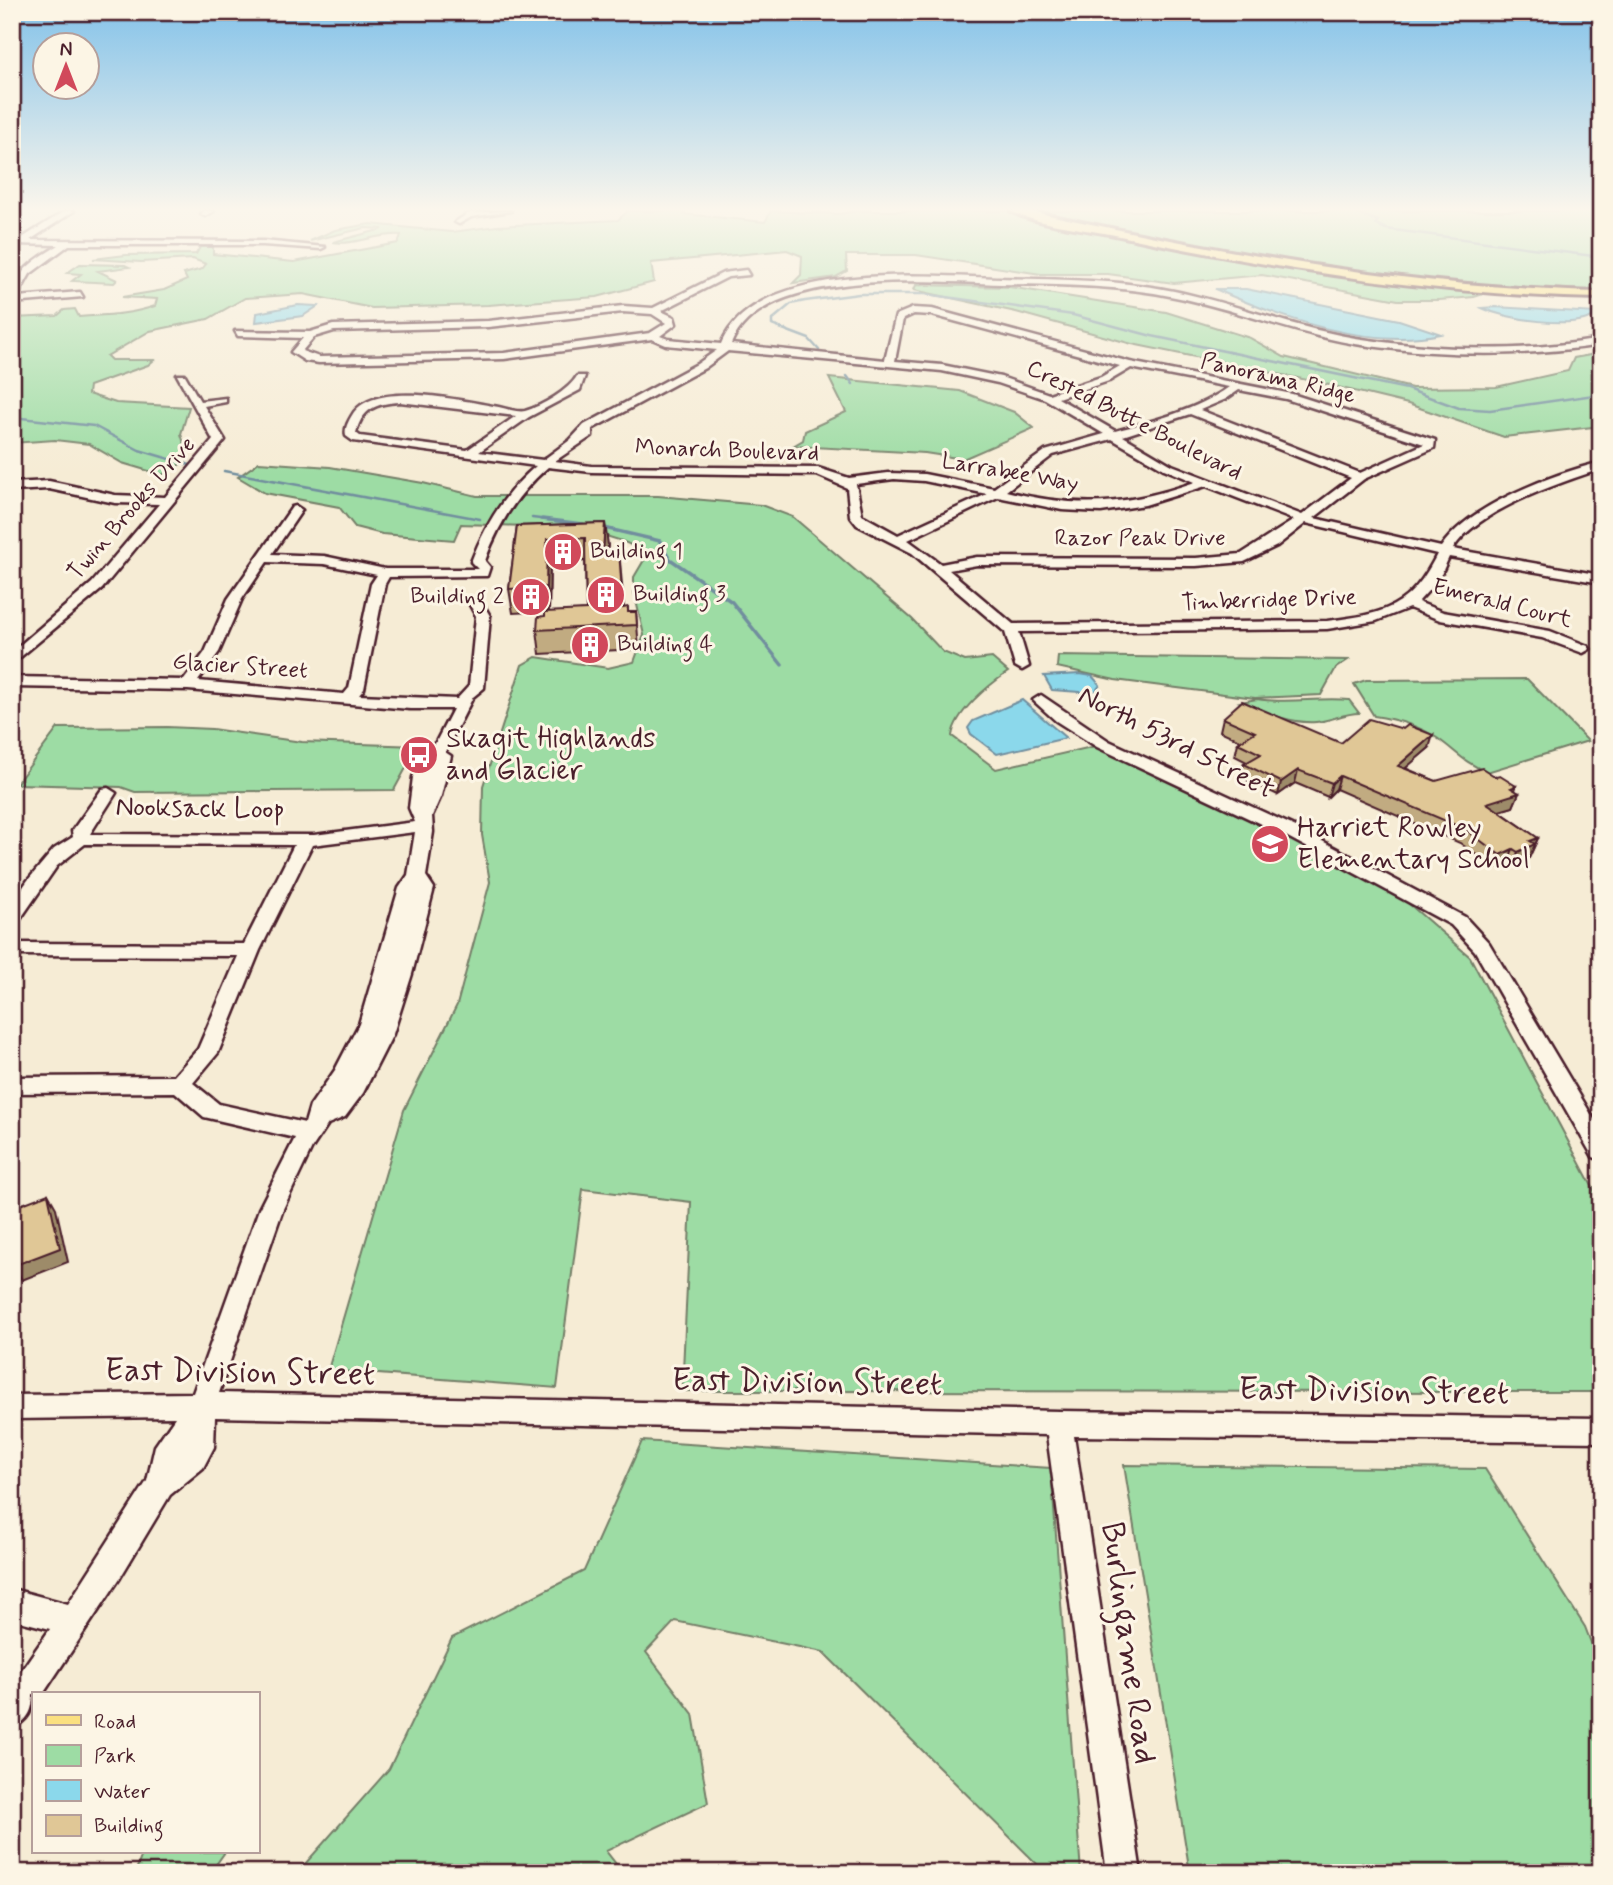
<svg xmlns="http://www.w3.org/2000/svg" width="1613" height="1885" font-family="Mynerve,sans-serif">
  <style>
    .green { fill: #9ddca4; stroke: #747e68; stroke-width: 2 }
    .water { fill: #8bd8eb; stroke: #718e9e; stroke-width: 2 }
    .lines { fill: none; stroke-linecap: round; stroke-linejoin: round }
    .stream-far1 { stroke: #718e9e; stroke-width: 2.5 }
    .stream { stroke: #718e9e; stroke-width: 3.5 }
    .minor-casing { stroke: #4a1f2b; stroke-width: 5 }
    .major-casing { stroke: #4a1f2b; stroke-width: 6 }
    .minor { fill: #fcf5e5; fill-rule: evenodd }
    .major { fill: #fbe080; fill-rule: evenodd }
    .wall { fill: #c1ab81; stroke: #4a1f2b; stroke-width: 2 }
    .shaded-wall { fill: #9d8b69; stroke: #4a1f2b; stroke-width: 2 }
    .building { fill: #e0c796; stroke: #4a1f2b; stroke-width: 2 }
    .labels { text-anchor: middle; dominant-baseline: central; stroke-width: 6; stroke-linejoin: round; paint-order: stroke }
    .far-street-label { font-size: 23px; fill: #4a1f2b; stroke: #fcf5e5 }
    .far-poi-label { font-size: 23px; fill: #4a1f2b; stroke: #fcf5e5; text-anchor: start }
    .poi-label { font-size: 28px; fill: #4a1f2b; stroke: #fcf5e5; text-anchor: start }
    .street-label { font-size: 28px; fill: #4a1f2b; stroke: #fcf5e5 }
    .near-street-label { font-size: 33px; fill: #4a1f2b; stroke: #fcf5e5 }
  </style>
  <rect width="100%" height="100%" fill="#f6ecd5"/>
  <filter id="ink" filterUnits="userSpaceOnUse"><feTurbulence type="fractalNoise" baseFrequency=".0143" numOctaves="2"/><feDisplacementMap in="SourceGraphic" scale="14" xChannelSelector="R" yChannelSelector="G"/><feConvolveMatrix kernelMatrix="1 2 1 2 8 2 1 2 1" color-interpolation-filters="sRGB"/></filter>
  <g filter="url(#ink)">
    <!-- green -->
    <path class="green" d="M628,211H683L684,214L765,222L771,211L837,214L860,211H1601V293L1493,291L1474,297L1439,300H1398L1262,275L1174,283L1108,274H1041L916,255H846L847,271L836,277L793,283L801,275L802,256L787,250L651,263L654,282L597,297L488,305L372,308L303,294L245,298L208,319L150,331L107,356L111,360H154L148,365L89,386L88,394L116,403L189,407L181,434L189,459L162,475L122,463L89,444L55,440L12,443V318L57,316L64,310L75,309L79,317C106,315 129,315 155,306L157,299L122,297L164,290L187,280L184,274L202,269L206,264L193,259L141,262L93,259L126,255L196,254L200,247H213V254L294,262L398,243L401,235C379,233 351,246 333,242L383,229L365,228L310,241L335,230L370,224L452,232L497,226L618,220Z
      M80,264L125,265L129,267L98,271L117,280L114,283L72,281L81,274L67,273Z
      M916,285L1009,287L1166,312L1250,338L1284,357L1412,388L1496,387L1568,371L1574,358L1601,353V426L1504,437L1408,404L1317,382L1132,344L1016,312L914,290Z
      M829,378L960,391L1014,412L1034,428L963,459L925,453L793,446L803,440L805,431L846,412Z
      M259,462L330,467L423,483L477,496H658L761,505L793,517L912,619L943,652L965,661L992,658L1008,672C989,685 955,712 952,736L996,769L1100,745L1313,846L1408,903L1470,957L1601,1203V1392L682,1391L691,1202L583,1189L557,1388L328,1370L404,1110L457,1005L490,882L482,835L483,786L522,665L536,657L608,668L634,662L644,635L634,592V577L647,555C609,523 511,526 461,524L454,540L382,534L355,527L339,507L265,493L238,477Z
      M1058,656L1348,660L1336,668L1321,695L1255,698L1115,680L1057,667Z
      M1527,679L1588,741L1487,772C1463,762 1457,752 1437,738C1419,726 1395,719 1374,716L1354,684L1366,680Z
      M1257,699C1288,704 1318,697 1349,700L1359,713C1344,713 1331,721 1316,722C1289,724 1265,712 1240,702Z
      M167,727L212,729L302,742L418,746L394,790L135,792L121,787L16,784L58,728Z
      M642,1441L1051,1468L1081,1873H1046L823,1652L675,1621L646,1652L693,1714L708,1803L606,1851L623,1873H297L389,1769L452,1638L584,1571Z
      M1124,1465L1485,1469L1585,1627L1601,1669V1873H1190Z
      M143,1852H225L210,1873H135Z"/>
    <!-- water -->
    <path class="water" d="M1215,289H1246L1399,320L1441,334C1367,349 1283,319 1215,289Z
      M298,305L318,306L303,316L256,322L257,313Z
      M1495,307L1598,313C1579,331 1505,319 1482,308Z
      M1080,674L1092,676L1100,685L1094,693L1052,690L1044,676Z
      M1022,700L1066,738L997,754L971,734L968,728L973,721Z"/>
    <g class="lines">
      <!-- stream-far1 -->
      <path class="stream-far1" d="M1351,211L1378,221L1375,224L1386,229L1601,257
        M819,350L809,339L772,325V320L791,304L805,301L859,294H925L1073,315L1152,336L1407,389L1459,408L1490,410L1601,394
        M847,376L853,384
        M12,417L94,426L139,450L190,465
        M224,471L480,519
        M532,518L557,521"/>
      <!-- stream -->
      <path class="stream" d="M542,519L583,524
        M600,527L660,541L670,559L732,602L782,665"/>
      <defs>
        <path id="minor" d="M65,211H74L30,240L263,241L325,247L321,249L263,245H69L30,274L17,297L80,292L83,297L12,303C12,272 35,260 59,245L12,244V240H19Z
          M204,211H214L205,216L201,214Z
          M511,211L471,217L459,224L455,222L469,213Z
          M746,270L749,275L728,277L661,311L674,317L676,324L660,336L668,339L721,344C756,260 927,276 1000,278C1058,280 1117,279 1174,291C1240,305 1302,331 1369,340C1445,351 1525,352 1601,339V345C1525,357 1446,356 1369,346C1302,337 1240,310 1175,297C1118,285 1059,285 1001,284C933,282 763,266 731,344L885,360L896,315L913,308L932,309L1130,362L1292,394L1435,440L1434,448L1364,479L1314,518L1441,547C1469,505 1553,474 1601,462V469C1559,483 1477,510 1453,549L1601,575V583L1449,557L1439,579L1418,602L1443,612L1550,631L1588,646L1590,649L1583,653L1542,638L1440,620L1409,608L1376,621L1327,629L1019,632L1029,666L1022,670L1015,666L1005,632L912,553L857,525L850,516L847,488L817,475L591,472L548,467C518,493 498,524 485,561L490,567L487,576L389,577L385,584L364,689L359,695L457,699L469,686L476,616L470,605L477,601L482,602L490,616L484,688L473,697L445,752L451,756L441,796L432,816L433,832L426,876L434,888L412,974L393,1034L363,1093L345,1117L328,1124L312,1148L283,1209L219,1393L1059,1411L1601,1418V1442L1074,1436L1141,1873H1107L1047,1435L215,1417L214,1447L203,1468L170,1495L120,1578L43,1694H33C33,1711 28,1721 12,1728V1684L50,1629L12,1619V1589L68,1604L147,1481L155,1446L175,1417L12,1419V1395L193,1393L259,1209L295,1138L204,1117L175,1092L12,1093V1077L174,1076L198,1049L238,956L12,955V943L244,944L294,845L85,844L57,866L19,921L12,923V903L28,880L54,849L73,837L72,831L102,789L108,788L116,793L90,834L314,835L415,822L409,808L413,777L422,758L436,742L453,709H410L188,690L12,687V677L184,680L205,652L228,599L292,507L296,506L302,510L272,554L324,556L385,569H478L471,562C485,525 505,492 536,466L353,441L346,436C344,428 349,420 354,412C378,381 459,400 493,406C502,407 517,413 525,411C542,406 569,390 577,376H585L580,390L529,417L479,452L543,460L570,440L584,425L697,364L717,350L666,345L652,339L504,359L319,363L305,361L291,352L303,338L238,336L235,331L310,332L333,325L488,321L623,306L653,308L723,273ZM623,312L652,314L666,323L650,333L504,353L319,357L302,351L314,337L334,331L488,327ZM914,314L932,315L1120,366L1101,377L1049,394L1001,377L942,365L895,361L903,319ZM728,351L942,371L998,383L1045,399L1104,434L1045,451L994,488L924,474L888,473L849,478L818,468L591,466L555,461L592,436V429L705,368ZM1131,368L1229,387C1197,410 1153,421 1115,431L1058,398L1109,381ZM1239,390L1286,399L1424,444L1360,473L1200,410L1226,399ZM400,402L516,416L467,450L360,436L356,433C362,409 376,403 400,402ZM1190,414L1351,478L1302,515L1172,465L1123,436ZM1112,439L1164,469L1195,482C1126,506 1077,509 1006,491L1053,455ZM894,479L924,481L987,494L898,535L862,515L856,484ZM1206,486L1294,520L1241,554L1196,558L977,557L941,564L908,540L998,497L1062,510L1101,512L1145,505ZM1306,523L1437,554C1410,608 1385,614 1327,621L1013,624L949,570L977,565L1196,566L1244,562L1277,546ZM267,562L324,564L377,575L371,584L349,688L344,694L198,681L219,652L242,599ZM415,832L408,875L399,888L359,1024L335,1070L310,1106L305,1123L219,1104L193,1083L218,1053L260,950L312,845Z
          M177,375H185L200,401L226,398V402L204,406L225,440L102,589L12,664V652L92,583L159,504L115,503L49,489L12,491V483L49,481L115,495L165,497L213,440Z
          M1041,695L1109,741L1296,827L1465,917L1489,943L1601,1131V1160L1593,1157L1475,951L1451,925L1284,835L1097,747L1056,721L1036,703L1033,700Z"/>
        <path id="major" d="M1011,211H1030C1219,252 1407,287 1601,292V298C1436,295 1276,269 1115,235C1090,230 1030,223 1011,211Z"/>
      </defs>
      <!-- minor casing -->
      <use href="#minor" class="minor-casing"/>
      <!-- major casing -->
      <use href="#major" class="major-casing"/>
      <!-- minor -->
      <use href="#minor" class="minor"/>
      <!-- major -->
      <use href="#major" class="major"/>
    </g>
    <!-- wall -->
    <path class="wall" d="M605,523L607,551L619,550L624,608L628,612H636L639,649L540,654L537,630L545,616L586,610L585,561L550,562L549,611L513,613L509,589L517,526Z
      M1223,718L1341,743L1429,748L1405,768L1436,781L1496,777L1516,786L1515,791L1519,793L1513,807L1499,811L1538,838L1529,858L1513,865L1508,862L1494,868L1460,843L1336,789L1328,797L1295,783L1278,795L1240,777L1244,764L1247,762L1235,756L1238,743L1242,741L1220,731Z"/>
    <!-- shaded-wall -->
    <path class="shaded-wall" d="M605,523L608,545L606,574L603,551Z
      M547,539L550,562L549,611L546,587Z
      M1433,735L1429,748L1393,779L1398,766Z
      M1298,770L1295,783L1278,795L1281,782Z
      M1340,776L1336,789L1328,797L1332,783Z
      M1516,786L1513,795L1519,793L1513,807L1482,816L1487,803L1511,788Z
      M1538,838L1529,858L1513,865L1518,852L1530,841Z
      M1513,849L1508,862L1494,868L1500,855Z
      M48,1194L56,1208L68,1262L22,1280L16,1270L12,1271V1256Z"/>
    <!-- building -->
    <path class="building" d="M605,523L603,551L619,550L623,608L628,607V612H636L637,625L537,630L538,617L545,616V612L586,610L585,538L547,539L546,587L509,589L517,526Z
      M1242,701L1341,743L1369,719L1403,729L1408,725L1433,735L1398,766L1436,781L1482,768L1496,777L1500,776L1516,786L1511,788L1519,793L1487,803L1538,838L1530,841L1535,844L1518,852L1513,849L1500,855L1465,829L1340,776L1332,783L1298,770L1281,782L1244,764L1261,754L1238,743L1255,732L1223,718Z
      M48,1194L60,1248L13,1266L12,1260V1208Z"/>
  </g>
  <!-- sky -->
  <linearGradient id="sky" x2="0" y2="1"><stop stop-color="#83c2e9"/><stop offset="0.44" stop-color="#fbf6ec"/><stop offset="1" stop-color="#fbf6ec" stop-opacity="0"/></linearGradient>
  <rect width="1613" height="475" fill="url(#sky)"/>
  <!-- icons -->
  <defs>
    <symbol id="building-disc" viewBox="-11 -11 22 22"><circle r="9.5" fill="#d1495b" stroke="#fcf5e5"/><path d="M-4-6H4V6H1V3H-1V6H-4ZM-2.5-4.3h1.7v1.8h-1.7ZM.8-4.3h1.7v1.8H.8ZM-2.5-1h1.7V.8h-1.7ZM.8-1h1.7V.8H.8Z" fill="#fff"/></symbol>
    <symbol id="bus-disc" viewBox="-11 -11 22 22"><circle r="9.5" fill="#d1495b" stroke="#fcf5e5"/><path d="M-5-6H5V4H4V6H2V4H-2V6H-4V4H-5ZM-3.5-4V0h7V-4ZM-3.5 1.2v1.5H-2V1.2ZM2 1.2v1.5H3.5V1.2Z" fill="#fff"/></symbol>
    <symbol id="school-disc" viewBox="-11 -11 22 22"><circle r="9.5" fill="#d1495b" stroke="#fcf5e5"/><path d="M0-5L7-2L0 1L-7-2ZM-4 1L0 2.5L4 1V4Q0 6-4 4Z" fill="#fff"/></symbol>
  </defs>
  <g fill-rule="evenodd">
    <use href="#building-disc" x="541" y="530" width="44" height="44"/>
    <use href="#building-disc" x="584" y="573" width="44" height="44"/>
    <use href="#building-disc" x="509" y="575" width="44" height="44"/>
    <use href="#building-disc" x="568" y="623" width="44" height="44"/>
    <use href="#bus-disc" x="397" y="733" width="44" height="44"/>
    <use href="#school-disc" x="1248" y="822" width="44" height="44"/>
  </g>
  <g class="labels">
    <!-- far-street labels -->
    <g class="far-street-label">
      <text transform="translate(1278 379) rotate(13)">Panorama Ridge</text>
      <text transform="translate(1134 421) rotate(27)">Crested Butte Boulevard</text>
      <text transform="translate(727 451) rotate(2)">Monarch Boulevard</text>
      <text transform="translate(1010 473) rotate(10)">Larrabee Way</text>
      <text transform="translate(132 509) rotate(-49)">Twin Brooks Drive</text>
      <text x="1140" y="539">Razor Peak Drive</text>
      <text transform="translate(1269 601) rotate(-2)">Timberridge Drive</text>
      <text transform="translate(1502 604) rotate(14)">Emerald Court</text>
      <text transform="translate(240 667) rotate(4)">Glacier Street</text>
    </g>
    <!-- far-poi labels -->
    <g class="far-poi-label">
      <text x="590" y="552">Building 1</text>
      <text x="633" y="595">Building 3</text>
      <text x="504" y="597" text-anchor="end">Building 2</text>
      <text x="617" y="645">Building 4</text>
    </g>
    <!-- poi labels -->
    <g class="poi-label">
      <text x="446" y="739">Skagit Highlands<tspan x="446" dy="32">and Glacier</tspan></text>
      <text x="1297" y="828">Harriet Rowley<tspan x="1297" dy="32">Elementary School</tspan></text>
    </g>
    <!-- street labels -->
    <g class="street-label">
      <text transform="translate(1176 743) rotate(27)">North 53rd Street</text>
      <text transform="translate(200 809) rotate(1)">Nooksack Loop</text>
    </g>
    <!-- near-street labels -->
    <g class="near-street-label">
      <text transform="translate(240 1373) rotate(1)">East Division Street</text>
      <text transform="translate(807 1383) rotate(1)">East Division Street</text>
      <text transform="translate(1374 1392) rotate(1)">East Division Street</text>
      <text transform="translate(1128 1643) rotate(82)">Burlingame Road</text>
    </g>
  </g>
  <!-- margin -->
  <rect width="1613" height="1885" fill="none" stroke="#fcf5e5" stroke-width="42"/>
  <rect x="21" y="21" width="1571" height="1843" fill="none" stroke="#4a1f2b" stroke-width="2.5" filter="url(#ink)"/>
  <!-- legend -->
  <rect x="32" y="1692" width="228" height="161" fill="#fcf5e5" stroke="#b59f9b" stroke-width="2"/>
  <rect x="46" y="1715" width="35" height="10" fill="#fbe080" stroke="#b59f9b" stroke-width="2"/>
  <text x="94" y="1728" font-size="21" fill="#4a1f2b">Road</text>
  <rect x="46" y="1745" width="35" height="21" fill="#9ddca4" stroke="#b59f9b" stroke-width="2"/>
  <text x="94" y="1762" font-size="21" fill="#4a1f2b">Park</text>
  <rect x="46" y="1780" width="35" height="21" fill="#8bd8eb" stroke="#b59f9b" stroke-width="2"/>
  <text x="94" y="1798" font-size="21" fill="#4a1f2b">Water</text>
  <rect x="46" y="1815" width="35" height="21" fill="#e0c796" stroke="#b59f9b" stroke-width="2"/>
  <text x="94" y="1832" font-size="21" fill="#4a1f2b">Building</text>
  <!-- north arrow -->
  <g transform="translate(66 66)"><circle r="33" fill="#fcf5e5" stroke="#b59f9b" stroke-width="2"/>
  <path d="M0-5L12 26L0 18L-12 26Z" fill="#d1495b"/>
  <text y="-10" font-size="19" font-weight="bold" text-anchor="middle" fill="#4a1f2b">N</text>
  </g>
</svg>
